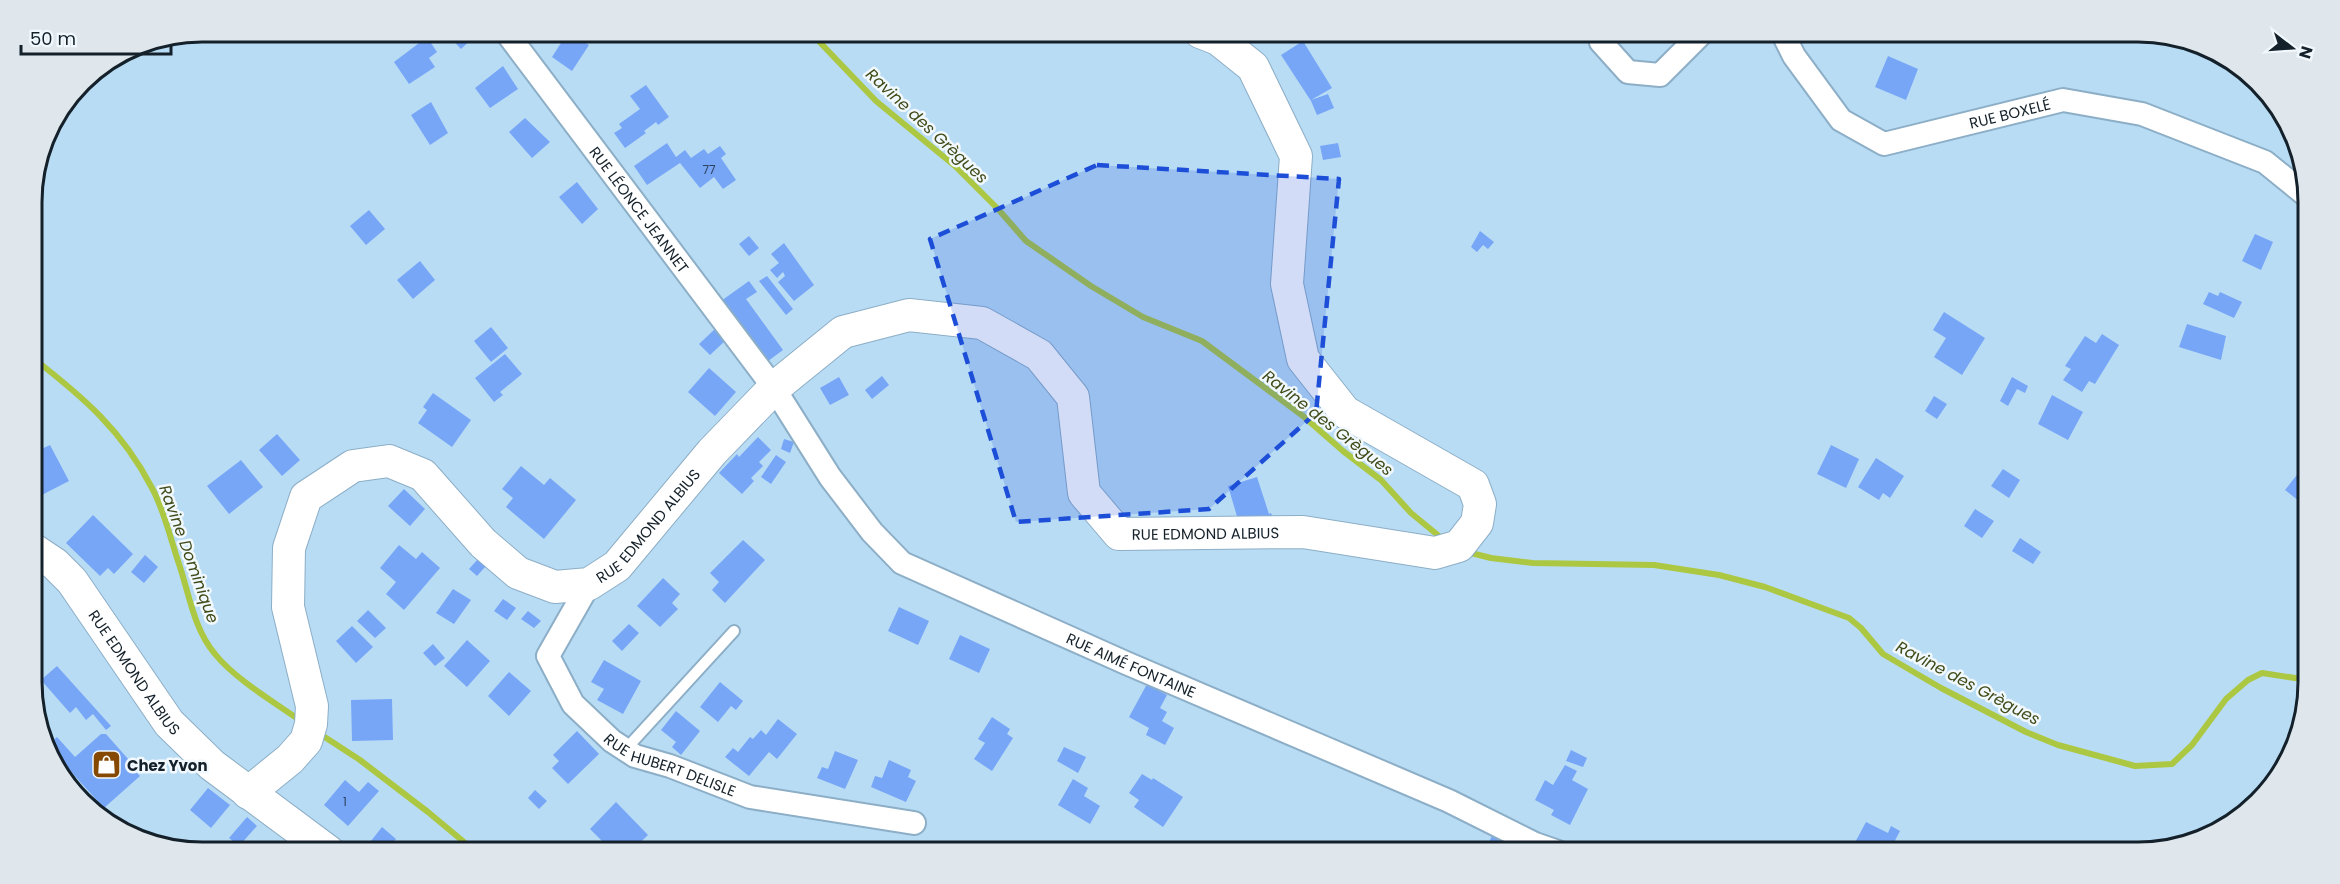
<svg xmlns="http://www.w3.org/2000/svg" width="2340" height="884" font-family="Poppins,sans-serif">
  <style>
    .lines { fill: none; stroke-linecap: round; stroke-linejoin: round }
    .stream { stroke: #acc741; stroke-width: 6 }
    .building { fill: #77a6f6 }
    .lane-casing { stroke: #8caec6; stroke-width: 14 }
    .street-casing { stroke: #8caec6; stroke-width: 26 }
    .secondary-casing { stroke: #8caec6; stroke-width: 34 }
    .lane { stroke: #fff; stroke-width: 10 }
    .street { stroke: #fff; stroke-width: 22 }
    .secondary { stroke: #fff; stroke-width: 32 }
    .marked { fill: #1d4ed8; fill-opacity: 0.2; stroke: #1d4ed8; stroke-width: 4.5; stroke-dasharray: 12 8; stroke-linejoin: round }
    .labels { text-anchor: middle; dominant-baseline: central; stroke-width: 5; stroke-linejoin: round; paint-order: stroke }
    .number-label { font-size: 12px; fill: #2d425d }
    .street-label { font-size: 15px; fill: #14212a; stroke: #f1f8fe }
    .poi-label { font-size: 15px; font-weight: bold; fill: #14212a; stroke: #f1f8fe; text-anchor: start }
    .water-label { font-size: 16px; font-style: italic; fill: #404b17; stroke: #f1f8fe }
    .rim { fill: none; stroke: #14212a; stroke-width: 3 }
  </style>
  <rect width="100%" height="100%" fill="#b9dcf5"/>
  <g class="lines">
    <!-- stream -->
    <path class="stream" d="M810,32L876,101L955,166L998,209L1026,241L1091,286L1143,317L1202,341L1303,416L1343,451L1381,480L1411,513L1445,541
      M33,358C83,397 122,430 152,488C164,510 170,537 178,561C189,592 193,628 215,654C235,679 274,702 301,721
      M1467,552L1491,558L1533,563L1654,565L1719,575L1765,587L1849,618L1861,628L1883,654L1941,688L2026,732L2058,745L2135,766L2172,764L2192,745L2226,699L2248,680L2262,673L2308,680
      M317,732L360,760L428,812L476,852"/>
  </g>
  <!-- building -->
  <path class="building" d="M445,32H479L461,49Z
    M568,32L589,45L572,71L552,57Z
    M1515,32H1537L1533,40Z
    M427,37L437,52L429,58L435,67L409,84L394,62Z
    M1303,41L1332,88L1311,100L1328,94L1334,108L1317,115L1311,101L1281,55Z
    M1888,56L1918,69L1906,100L1875,87Z
    M503,66L518,89L490,108L475,88Z
    M646,85L669,117L658,125L656,122L644,131L646,133L625,148L614,133L622,128L619,124L640,109L630,96Z
    M431,102L448,133L430,145L411,115Z
    M525,118L550,142L532,158L509,132Z
    M667,143L676,157L685,150L691,158L704,149L708,154L720,146L726,154L721,158L736,180L723,189L714,177L700,188L680,163L647,185L634,166Z
    M1338,143L1341,157L1323,160L1320,146Z
    M577,182L598,209L582,224L559,197Z
    M369,210L385,229L366,245L350,226Z
    M1480,231L1494,242L1488,249L1483,245L1477,252L1471,247Z
    M2255,234L2273,242L2261,270L2242,261Z
    M749,236L759,248L749,256L739,244Z
    M784,243L814,285L794,301L778,282L785,276L783,272L777,278L770,270L779,263L771,254Z
    M420,261L435,280L413,299L397,280Z
    M767,276L793,309L786,315L759,281Z
    M749,281L757,292L746,299L783,350L764,364L721,301Z
    M2209,292L2218,296L2220,292L2242,302L2234,318L2203,304Z
    M1944,312L1985,338L1962,375L1934,357L1946,338L1933,330Z
    M2187,324L2226,336L2221,360L2179,347Z
    M491,327L508,348L491,362L474,341Z
    M715,329L726,340L710,355L699,344Z
    M2102,334L2119,345L2095,384L2089,381L2082,392L2063,380L2071,369L2065,366L2085,336L2096,343Z
    M505,354L522,374L500,392L503,395L494,402L475,378Z
    M709,368L736,392L715,416L688,392Z
    M882,376L889,385L872,399L865,390Z
    M839,377L849,395L830,405L820,388Z
    M2012,377L2028,386L2025,393L2017,389L2008,406L2000,401Z
    M433,393L471,420L452,447L418,423L427,410L423,407Z
    M2052,395L2083,412L2068,440L2038,424Z
    M1934,396L1947,404L1937,419L1925,411Z
    M277,434L300,460L282,476L259,450Z
    M758,437L771,450L759,462L763,466L751,478L754,481L742,494L719,473L737,454L739,457Z
    M784,439L794,442L790,453L781,449Z
    M50,445L69,481L34,499L33,453Z
    M1831,445L1859,459L1846,488L1817,474Z
    M776,455L786,462L771,484L761,477Z
    M1876,458L1904,476L1890,498L1883,493L1879,500L1858,487Z
    M241,460L263,487L229,514L207,486Z
    M2307,462L2308,500L2304,505L2285,490Z
    M521,466L544,485L550,478L576,500L544,539L506,507L513,498L502,489Z
    M2003,469L2020,480L2009,498L1991,486Z
    M1257,477L1269,514L1271,513L1275,522L1239,523L1228,486Z
    M404,489L425,509L410,526L388,506Z
    M1975,509L1994,521L1982,538L1964,526Z
    M93,515L133,554L114,574L108,568L100,576L66,543Z
    M2020,538L2041,552L2033,564L2012,551Z
    M743,540L765,560L725,603L712,590L719,582L710,573Z
    M399,545L416,559L422,552L440,568L404,610L386,594L396,582L380,568Z
    M145,555L158,567L144,583L131,572Z
    M478,559L486,566L477,576L469,569Z
    M663,578L680,594L672,603L678,609L660,627L637,606Z
    M453,589L471,600L454,624L436,613Z
    M503,599L516,608L507,620L494,611Z
    M899,607L929,621L918,645L888,631Z
    M368,610L386,628L375,638L357,621Z
    M528,611L541,621L534,628L521,619Z
    M629,624L639,633L622,651L612,641Z
    M352,626L373,647L356,663L336,641Z
    M960,635L990,649L979,673L949,659Z
    M467,640L490,661L467,687L444,666Z
    M433,644L445,658L435,666L423,653Z
    M604,660L641,681L623,714L597,700L604,689L591,682Z
    M57,666L111,726L106,730L93,714L86,720L76,707L70,713L41,680Z
    M509,672L531,691L509,716L488,696Z
    M720,682L743,701L736,710L731,706L718,722L700,707Z
    M1147,684L1167,695L1160,708L1167,712L1162,721L1174,728L1165,745L1146,735L1149,728L1129,717Z
    M392,699L393,740L352,741L351,700Z
    M676,711L700,731L681,755L672,747L676,742L661,730Z
    M992,717L1010,729L1007,734L1013,738L992,771L974,759L985,743L978,739Z
    M778,719L797,734L777,759L769,752L749,776L725,757L733,748L738,752L750,737L753,739L761,730L766,735Z
    M577,731L599,754L568,784L552,768L559,761L553,755Z
    M101,734H106L136,768V772L140,776L104,808L52,751L49,744L57,737L75,757Z
    M1064,747L1086,757L1078,773L1057,761Z
    M1571,750L1587,758L1583,767L1566,761Z
    M835,751L858,760L845,789L817,778L822,767L828,769Z
    M889,760L911,770L908,777L916,781L906,802L871,787L875,776L882,778Z
    M1565,765L1577,771L1572,780L1588,789L1570,825L1551,815L1554,810L1535,800L1545,780L1553,785Z
    M1142,774L1152,780L1153,778L1183,797L1163,827L1134,807L1139,800L1129,793Z
    M1073,779L1088,788L1084,796L1100,806L1090,824L1058,805Z
    M345,780L359,792L368,782L379,791L348,826L324,805Z
    M208,788L230,805L211,828L190,810Z
    M535,790L547,801L539,809L528,798Z
    M616,802L648,835L630,852H613L590,829Z
    M247,817L257,826L239,846L229,838Z
    M1866,822L1888,833L1891,826L1900,831L1889,852H1860L1852,848Z
    M382,827L396,839L385,852H375L367,846Z
    M1492,836L1504,842L1499,852L1485,850Z
    M289,843L298,849L303,852H281Z"/>
  <g class="lines">
    <defs>
      <path id="lane" d="M625,750L734,631"/>
      <g id="street">
        <path id="s1" d="M506,32L774,388L830,477L872,532L902,563L1126,663L1449,801L1535,844L1558,852"/>
        <path d="M1605,32L1601,42L1628,72L1660,75L1703,32"/>
        <path id="s2" d="M1782,32L1794,56L1841,120L1884,144L2063,100L2142,114L2265,162L2307,196"/>
        <path id="s3" d="M589,584L548,656L573,704L612,741L635,756L670,766L750,797L914,823"/>
      </g>
      <g id="secondary">
        <path id="s4" d="M34,550L55,564L72,581L169,723L212,765L329,852"/>
        <path id="s5" d="M248,793L290,759L306,741L311,724L312,706L288,607L289,548L306,497L353,466L389,461L423,475L483,543L518,573L555,587L589,584L617,566L712,452L774,388L843,332L909,315L982,323L1039,355L1073,397L1084,493L1119,534L1303,532L1435,553L1459,546L1477,523L1480,504L1473,485L1345,412L1303,359L1287,284L1296,156L1253,67L1218,39L1200,32"/>
      </g>
    </defs>
    <!-- lane casing -->
    <use href="#lane" class="lane-casing"/>
    <!-- street casing -->
    <use href="#street" class="street-casing"/>
    <!-- secondary casing -->
    <use href="#secondary" class="secondary-casing"/>
    <!-- lane -->
    <use href="#lane" class="lane"/>
    <!-- street -->
    <use href="#street" class="street"/>
    <!-- secondary -->
    <use href="#secondary" class="secondary"/>
  </g>
  <!-- marked area -->
  <path class="marked" d="M1097,165L1339,179L1316,413L1209,509L1016,522L930,239Z"/>
  <!-- icons -->
  <defs>
    <symbol id="shop-square" viewBox="-11 -11 22 22"><rect x="-9" y="-9" width="18" height="18" rx="4" fill="#854904" stroke="#f1f8fe"/><path d="M-5-2.5h2.3a2.7 3.5 0 0 1 5.4 0H5L5.5 6h-11ZM-1.5-2.5h3a1.5 2.3 0 0 0-3 0Z" fill="#fff"/></symbol>
  </defs>
  <g fill-rule="evenodd">
    <use href="#shop-square" x="90" y="748" width="33" height="33"/>
  </g>
  <g class="labels">
    <!-- number labels -->
    <g class="number-label">
      <text x="709" y="169">77</text>
      <text x="345" y="801">1</text>
    </g>
    <!-- street labels -->
    <g class="street-label">
      <text stroke="none"><textPath href="#s2" startOffset="285">RUE BOXELÉ</textPath></text>
      <text stroke="none"><textPath href="#s1" startOffset="222">RUE LÉONCE JEANNET</textPath></text>
      <text stroke="none"><textPath href="#s5" startOffset="752">RUE EDMOND ALBIUS</textPath></text>
      <text stroke="none"><textPath href="#s5" startOffset="1526">RUE EDMOND ALBIUS</textPath></text>
      <text stroke="none"><textPath href="#s1" startOffset="914">RUE AIMÉ FONTAINE</textPath></text>
      <text stroke="none"><textPath href="#s4" startOffset="160">RUE EDMOND ALBIUS</textPath></text>
      <text stroke="none"><textPath href="#s3" startOffset="254">RUE HUBERT DELISLE</textPath></text>
    </g>
    <!-- poi labels -->
    <g class="poi-label">
      <text x="127" y="765">Chez Yvon</text>
    </g>
    <!-- water labels -->
    <g class="water-label">
      <text transform="translate(927 126) rotate(43)">Ravine des Grègues</text>
      <text transform="translate(1328 423) rotate(38)">Ravine des Grègues</text>
      <text transform="translate(189 554) rotate(70)">Ravine Dominique</text>
      <text transform="translate(1968 683) rotate(28)">Ravine des Grègues</text>
    </g>
  </g>
  <!-- crop -->
  <path d="M0 0H2340V884H0ZM202 42H2138A160 160 0 0 1 2298 202V682A160 160 0 0 1 2138 842H202A160 160 0 0 1 42 682V202A160 160 0 0 1 202 42Z" fill="#dfe7ed" fill-rule="evenodd"/>
  <path class="rim" d="M202 42H2138A160 160 0 0 1 2298 202V682A160 160 0 0 1 2138 842H202A160 160 0 0 1 42 682V202A160 160 0 0 1 202 42Z"/>
  <!-- north arrow -->
  <g transform="translate(2292 48) rotate(107)" stroke="#f1f8fe" stroke-width="4.5" paint-order="stroke">
  <path d="M0-4.5L10 22L0 15L-10 22Z" fill="#14212a"/>
  <text y="-9" font-size="16" font-weight="bold" text-anchor="middle" fill="#14212a">N</text>
  </g>
  <!-- scale -->
  <path d="M21 45v9h150v-9" fill="none" stroke="#14212a" stroke-width="3"/>
  <text x="30" y="45" font-size="18" fill="#14212a" stroke="#f1f8fe" stroke-width="4.5" paint-order="stroke">50 m</text>
</svg>
